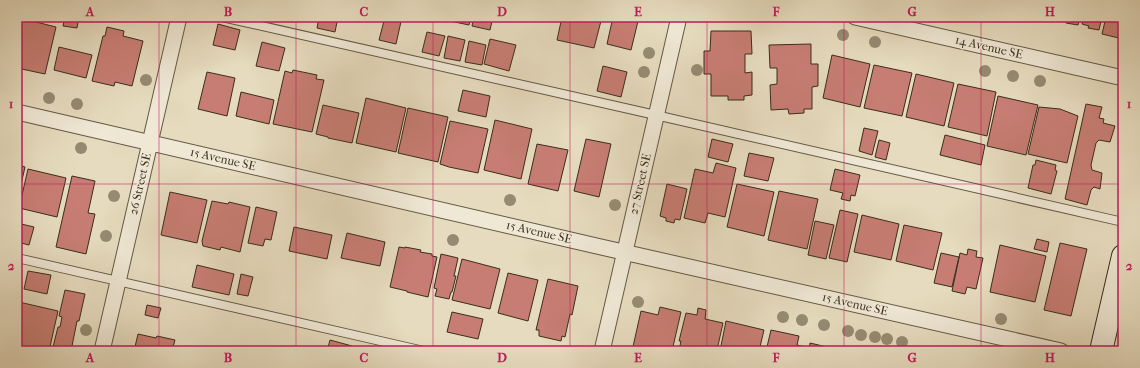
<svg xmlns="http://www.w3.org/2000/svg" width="1140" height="368" font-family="'IM FELL French Canon',serif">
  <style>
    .building { fill: #c77d73; stroke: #3a2d1b }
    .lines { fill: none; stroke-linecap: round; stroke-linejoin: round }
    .lane-casing { stroke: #655844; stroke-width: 10 }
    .street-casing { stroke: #655844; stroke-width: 17 }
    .secondary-casing { stroke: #3a2d1b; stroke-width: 24 }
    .lane { stroke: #efe8d5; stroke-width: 8 }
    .street { stroke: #efe8d5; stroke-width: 15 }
    .secondary { stroke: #efe8d5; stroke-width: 22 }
    .tree { fill: #958b72 }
    .grid { fill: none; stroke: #c2185b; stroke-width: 1; stroke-opacity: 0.55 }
    .labels { text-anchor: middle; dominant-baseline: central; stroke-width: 3; stroke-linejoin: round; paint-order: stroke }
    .street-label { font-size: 12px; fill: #3a2d1b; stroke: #efe8d5 }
    .neatline { fill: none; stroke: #c2185b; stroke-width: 1.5 }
    .grid-label { font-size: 13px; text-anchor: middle; font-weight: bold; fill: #c2185b }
  </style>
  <rect width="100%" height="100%" fill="#e6dbbe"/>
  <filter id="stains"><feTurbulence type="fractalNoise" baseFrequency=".005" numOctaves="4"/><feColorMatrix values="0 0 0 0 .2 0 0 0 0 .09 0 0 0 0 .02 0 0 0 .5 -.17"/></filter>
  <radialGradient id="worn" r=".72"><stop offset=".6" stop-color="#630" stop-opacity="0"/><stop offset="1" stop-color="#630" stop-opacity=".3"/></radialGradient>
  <!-- building -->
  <path class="building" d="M65,17H79L77,28L63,26Z
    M275,17H294L293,22Z
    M319,17H338L335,32L317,28Z
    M385,17H402L396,44L379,40Z
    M433,17H448L447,21Z
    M451,17H471L469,25L450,21Z
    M474,17H493L490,30L472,26Z
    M527,17H546L545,21Z
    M562,17H602L594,48L557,40Z
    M613,17H639L631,50L607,44Z
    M1061,17H1080L1078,25L1066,23V21L1061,19Z
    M1084,17H1102L1099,30L1088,28L1089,26L1082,24Z
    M1106,17H1123V39L1102,34Z
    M20,18L56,27L45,74L17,68V31Z
    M218,24L240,30L235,50L213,45Z
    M107,27L124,31L123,36L143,41L132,86L115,82L114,86L92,81L103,36H105Z
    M711,31H751L752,54H745V73L752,72V95L744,96V100H728V96H711V74H704V51H710Z
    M427,32L445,36L439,56L422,52Z
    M448,36L465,40L460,61L444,58Z
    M490,39L516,45L509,71L484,64Z
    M469,41L486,45L482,65L465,62Z
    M262,42L285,48L279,71L256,66Z
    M811,44V64H818V86L812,87V109H804V113L789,114L788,109L771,110L770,85L777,84V68H770L769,45Z
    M59,47L92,55L86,78L54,70Z
    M832,55L870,64L860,107L823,98Z
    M874,65L912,73L902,116L864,108Z
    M603,66L627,72L621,97L597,91Z
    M293,70L317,75L316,79L324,80L312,132L273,124L285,71L292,73Z
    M207,72L235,78L227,116L198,109Z
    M916,74L954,83L944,126L906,117Z
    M958,84L996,92L987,136L948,127Z
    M463,90L490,96L486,117L458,111Z
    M241,92L274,100L269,124L236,116Z
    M998,96L1038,105L1026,155L987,146Z
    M366,98L406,108L396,152L356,143Z
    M1086,104L1102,107L1099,118L1104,119L1103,123L1115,126L1110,142L1099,140L1096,143L1091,165L1092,170L1102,173L1100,189L1094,187L1091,190L1087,205L1065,199Z
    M323,105L359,113L352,143L328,138V137L316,134Z
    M1039,107L1060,109L1078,116L1067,163L1028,154Z
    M408,108L448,117L438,162L398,153Z
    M495,120L532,129L521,179L484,170Z
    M450,121L488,129L478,173L449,167L440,164Z
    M864,128L878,131L872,155L859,151Z
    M945,135L985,145L981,165L940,155Z
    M586,139L611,144L599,197L574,191Z
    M712,139L733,144L728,162L708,157Z
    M879,140L890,143L886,160L875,157Z
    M537,144L568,150L558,191L528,184Z
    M749,153L774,158L768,181L744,176Z
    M1036,160L1056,165L1055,170L1057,171L1051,194L1028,188L1033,165H1035Z
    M17,163L19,164V165L25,167L17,202Z
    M716,163L736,168L725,217L708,213L705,223L684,218L695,169L713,173Z
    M28,169L66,178L57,217L19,208Z
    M835,169L860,175L855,196L851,195L850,201L841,199L843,193L830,190Z
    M72,176L95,181L88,213L95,214L86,254L56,247Z
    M667,184L687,189L680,220L675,219L674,223L666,221V218L660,216Z
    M737,184L774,192L764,236L727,227Z
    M779,191L818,199L807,249L768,240Z
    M170,192L207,200L197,243L161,235Z
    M212,201L228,204L229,202L250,207L240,252L221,247L220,250L203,246L202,241Z
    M256,207L277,212L271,240L265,239L263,246L248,243Z
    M840,210L858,214L847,262L829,258Z
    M862,215L899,224L891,260L854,252Z
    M815,221L834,225L826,259L808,255Z
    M17,223L34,227L29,245L17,242Z
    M904,225L942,233L933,270L896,261Z
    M294,227L332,235L327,259L289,251Z
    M347,233L385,242L380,266L341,258Z
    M1037,239L1049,242L1047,252L1034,249Z
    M1060,243L1087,249L1071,316L1044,310Z
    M1000,245L1046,256L1035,302L990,292Z
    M399,247L405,248V247L421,250L420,252L432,254V256L437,257L428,297L407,292V291L390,287Z
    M968,249L977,251L976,257L983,258L976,289L967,287L965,294L952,291L960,253L967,255Z
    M941,253L959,257L952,287L934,283Z
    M441,254L458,258L454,276H456L452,292H451L449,299L435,296L437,289L434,288Z
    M462,259L500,269L490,309L452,300Z
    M197,265L234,274L229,295L192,287Z
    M28,271L51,275L47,294L24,289Z
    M508,273L538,280L528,321L498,313Z
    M241,274L253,277L248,296L237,294Z
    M548,279L578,286L572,315L570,314L565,337L562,336L561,341L539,336V330H536Z
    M65,290L85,294L79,321H77L71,351H52L58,327H60L62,317L59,316Z
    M19,302L58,311L49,351H17V312Z
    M147,305L161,308L158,318L145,315Z
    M660,307L681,312L672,351H632L641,311L658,315Z
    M698,308L706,310L705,319L723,323L717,350L701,346L700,351H679L681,341H679L686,313L697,315Z
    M452,312L483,319L478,339L447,332Z
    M726,321L764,330L759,351H720Z
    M771,330L799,336L797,345L806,347V351H766Z
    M138,334L156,338L157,336L175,340L172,351H134Z
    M330,340L352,346L350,351H327Z
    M810,343L844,351H809Z"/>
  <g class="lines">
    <defs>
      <path id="lane" d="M222,17L638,111L1123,222
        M17,258L424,351"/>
      <path id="street" d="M855,17L1123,78
        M17,112L601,247L1061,351
        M102,351L179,17
        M602,351L679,17"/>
      <path id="secondary" d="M1101,351L1123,256"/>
    </defs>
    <!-- lane casing -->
    <use href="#lane" class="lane-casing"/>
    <!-- street casing -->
    <use href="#street" class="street-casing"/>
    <!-- secondary casing -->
    <use href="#secondary" class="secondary-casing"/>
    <!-- lane -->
    <use href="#lane" class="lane"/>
    <!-- street -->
    <use href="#street" class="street"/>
    <!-- secondary -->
    <use href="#secondary" class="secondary"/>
  </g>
  <!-- trees -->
  <g class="tree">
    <circle cx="843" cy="35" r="6"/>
    <circle cx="875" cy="42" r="6"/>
    <circle cx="649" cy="53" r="6"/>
    <circle cx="697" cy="70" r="6"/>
    <circle cx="985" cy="71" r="6"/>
    <circle cx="644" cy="72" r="6"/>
    <circle cx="1013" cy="76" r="6"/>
    <circle cx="146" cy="80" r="6"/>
    <circle cx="1040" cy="81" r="6"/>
    <circle cx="49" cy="98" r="6"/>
    <circle cx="77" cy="104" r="6"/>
    <circle cx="81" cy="148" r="6"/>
    <circle cx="114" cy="196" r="6"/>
    <circle cx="510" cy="200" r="6"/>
    <circle cx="615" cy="205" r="6"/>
    <circle cx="106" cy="236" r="6"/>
    <circle cx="453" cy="240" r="6"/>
    <circle cx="638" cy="302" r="6"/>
    <circle cx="783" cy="317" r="6"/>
    <circle cx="1001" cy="319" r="6"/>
    <circle cx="802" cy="320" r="6"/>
    <circle cx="824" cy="325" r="6"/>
    <circle cx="86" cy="330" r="6"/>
    <circle cx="848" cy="331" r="6"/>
    <circle cx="861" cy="335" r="6"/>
    <circle cx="875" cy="337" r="6"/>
    <circle cx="887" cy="339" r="6"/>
    <circle cx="902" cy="342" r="6"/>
  </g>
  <!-- grid -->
  <path class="grid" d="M159,17V351M296,17V351M433,17V351M570,17V351M707,17V351M844,17V351M981,17V351M17,184H1123"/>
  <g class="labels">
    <!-- street labels -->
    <g class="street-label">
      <text transform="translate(989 47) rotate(13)">14 Avenue SE</text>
      <text transform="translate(223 159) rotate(13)">15 Avenue SE</text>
      <text transform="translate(140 184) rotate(-77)">26 Street SE</text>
      <text transform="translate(640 184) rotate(-77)">27 Street SE</text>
      <text transform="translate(539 232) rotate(13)">15 Avenue SE</text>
      <text transform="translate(855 304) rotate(13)">15 Avenue SE</text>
    </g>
  </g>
  <!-- margin -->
  <rect width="1140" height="368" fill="none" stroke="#e6dbbe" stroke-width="44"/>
  <rect x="22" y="22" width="1096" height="324" class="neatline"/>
  <g class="grid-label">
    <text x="90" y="16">A</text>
    <text x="228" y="16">B</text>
    <text x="364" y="16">C</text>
    <text x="502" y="16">D</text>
    <text x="638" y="16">E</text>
    <text x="776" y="16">F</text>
    <text x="912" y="16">G</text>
    <text x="1050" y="16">H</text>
    <text x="11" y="108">1</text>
    <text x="1129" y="108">1</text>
    <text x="11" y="270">2</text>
    <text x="1129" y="270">2</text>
    <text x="90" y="362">A</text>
    <text x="228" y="362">B</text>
    <text x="364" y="362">C</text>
    <text x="502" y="362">D</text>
    <text x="638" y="362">E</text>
    <text x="776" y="362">F</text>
    <text x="912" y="362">G</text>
    <text x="1050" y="362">H</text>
  </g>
  <rect width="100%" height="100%" filter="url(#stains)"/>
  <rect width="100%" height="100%" fill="url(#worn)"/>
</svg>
